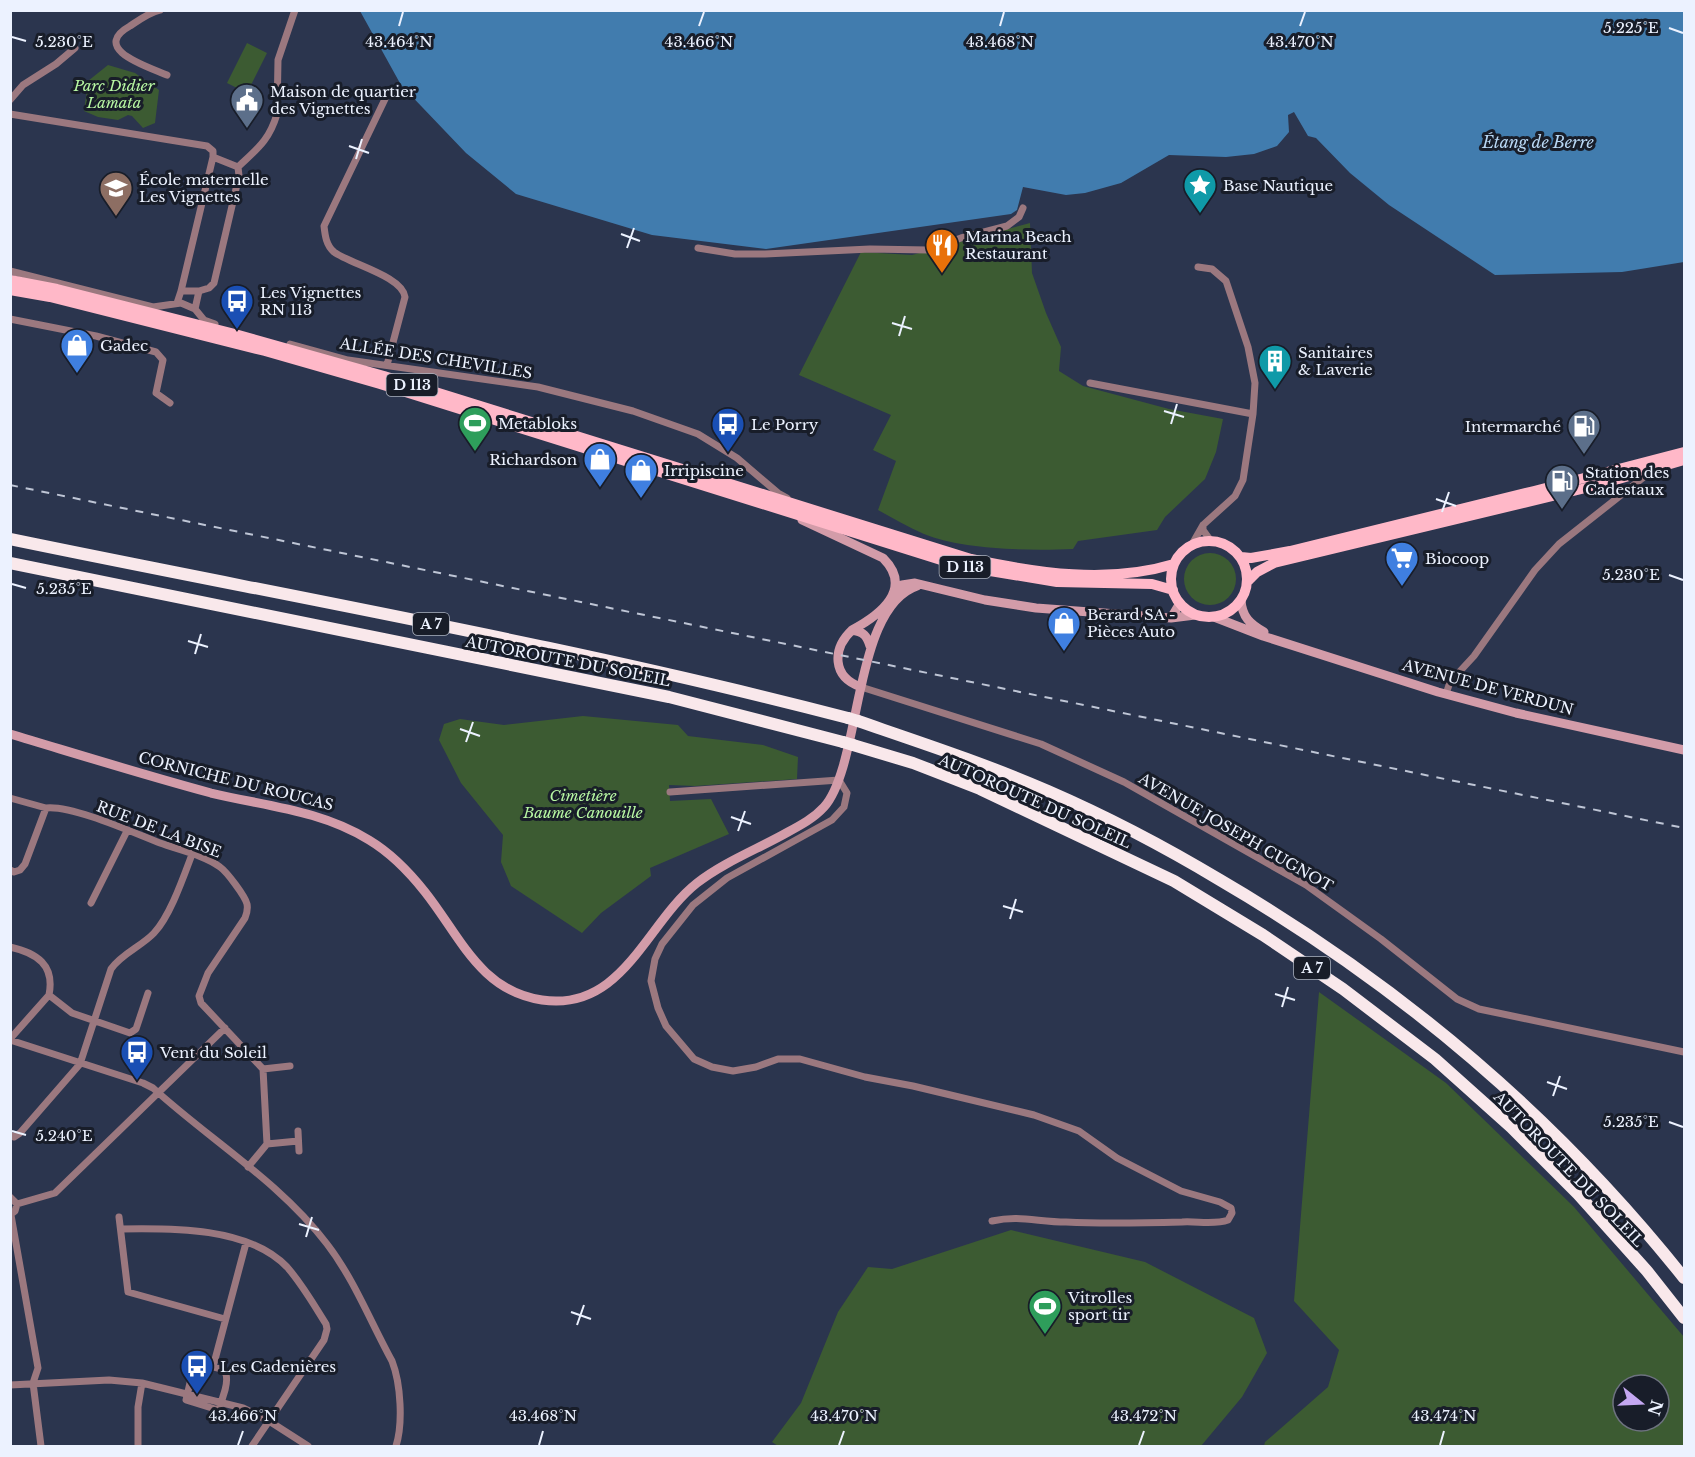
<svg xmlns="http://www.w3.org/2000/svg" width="1695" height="1457" font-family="'Libre Baskerville',serif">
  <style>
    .green { fill: #3c5b32; fill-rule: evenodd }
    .water { fill: #417cae }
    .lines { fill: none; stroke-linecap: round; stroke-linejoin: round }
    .minor { stroke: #9b787f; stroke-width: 7 }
    .secondary { stroke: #d39ca9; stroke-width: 9 }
    .primary { stroke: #ffb8c8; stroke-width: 10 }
    .motorway { stroke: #f9e8eb; stroke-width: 12 }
    .rail { stroke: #bec5d5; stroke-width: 2; stroke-dasharray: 8 8; stroke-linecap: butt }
    .motorway-bridge { stroke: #f9e8eb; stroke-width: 12 }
    .ticks { fill: none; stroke: #ecf2ff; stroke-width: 2 }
    .labels { text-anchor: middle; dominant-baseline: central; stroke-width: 6; stroke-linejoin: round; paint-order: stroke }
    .shield { fill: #181d29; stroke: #acb2bf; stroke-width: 1.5 }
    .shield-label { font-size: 14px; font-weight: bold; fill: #ecf2ff }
    .park-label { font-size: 15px; font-style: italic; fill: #b8f8a3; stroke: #181d29 }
    .poi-label { font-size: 15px; fill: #ecf2ff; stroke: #181d29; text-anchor: start }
    .street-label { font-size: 15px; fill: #ecf2ff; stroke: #181d29 }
    .water-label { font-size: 16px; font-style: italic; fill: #b9d8f5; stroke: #181d29 }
    .ticks-label { font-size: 15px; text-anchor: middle; fill: #ecf2ff; stroke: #181d29; stroke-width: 6; stroke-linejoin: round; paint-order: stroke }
  </style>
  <rect width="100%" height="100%" fill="#2b354e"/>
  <!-- green -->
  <path class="green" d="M247,43L267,53L247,93L227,83Z
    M108,65L135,73L159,90L155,123L143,128L132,116L128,115L118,120L98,117L84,111L88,81Z
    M1030,223L1032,273L1046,313L1061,347L1059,371L1083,386L1169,409L1223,419L1216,452L1205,479L1165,517L1157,530L1078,541L1073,549C1031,551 963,550 924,534C908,527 893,518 878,510L896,461L873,450L891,415L799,375L861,252L912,255Z
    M1184 579a26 26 0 1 1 52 0a26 26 0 1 1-52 0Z
    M583,716L678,725L688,736L763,745L798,757L797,779L695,786L669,785L670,801L711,799L729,834L650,868L651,876L601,913L582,933L511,886L501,862L503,835L461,783L439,740L444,724L460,719L504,725Z
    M1319,992L1446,1083L1574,1207L1684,1337V1446H1264L1265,1442L1328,1387L1339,1350L1294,1301ZM1623,1385H1659V1421H1623Z
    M1011,1230L1145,1262L1254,1318L1267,1353L1242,1397L1201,1446H778L772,1442L801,1403L838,1312L868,1267L892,1269Z"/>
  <!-- water -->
  <path class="water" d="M360,11H1684V262L1622,272L1495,275L1389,205L1350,173L1316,138L1308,136L1294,112L1288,115L1289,132L1277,146L1254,154L1226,157L1169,155L1121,183L1085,193L1066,195L1023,187L1017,210L1011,214L766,249L652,235L516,194L466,153L401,85Z"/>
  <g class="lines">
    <!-- minor -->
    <path class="minor" d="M160,10C150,12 139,20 130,26C89,49 149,67 167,75
      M386,97L324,226C325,235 326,245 334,252C350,264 402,276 405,297L387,365
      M10,100L23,85L56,64L75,48
      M10,114L207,146L213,151V157L238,167
      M238,167C257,149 269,141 277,114L278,60L295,10
      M698,248L735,254H765L870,249L928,250L961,238L1007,226L1019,217L1023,208
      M10,271L153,307L181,303L195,309L204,320L215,324
      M181,291H199
      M177,303L181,291L213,157
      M195,309L199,291L209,288L214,283L239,176L238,167
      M10,319L96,336L156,352L163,360L156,393L170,403
      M290,344L348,360L538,387L633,411L698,434L737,458L778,493L787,498
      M1090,383L1253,414
      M1203,525V530L1211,541
      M1191,546L1203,525L1235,496L1243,480L1253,414L1255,383L1248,347L1226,281L1212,269L1198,267
      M861,687L1041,744L1124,782L1306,885L1381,939L1457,999L1479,1009L1684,1052
      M1446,694L1450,682L1474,656L1535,570L1559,544L1649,473
      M670,792L839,780L847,793L844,807L832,820L727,878L693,905L662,944L655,959L651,981L658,1008L666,1026L694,1059L712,1067L733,1071L756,1067L778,1059H800L865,1077L913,1086L1034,1115L1079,1131L1117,1158L1181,1191L1220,1202L1231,1208L1232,1213L1228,1220C1215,1225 1197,1221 1182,1222C1144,1223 1105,1224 1066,1222C1038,1222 1020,1215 992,1221
      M10,798L46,808
      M10,870L14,872L20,870L25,864L46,808C72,805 134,833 160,843C179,850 204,855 220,867C227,872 245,896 247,904C248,909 247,913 245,918L208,973L199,996L201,1003L263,1069L267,1144L248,1167
      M91,903L127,831
      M10,947C37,953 55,965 49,995L72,1013L130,1033L136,1029L148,993
      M10,1039L49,995
      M10,1040L143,1083L153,1088C210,1140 280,1182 327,1244C354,1279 371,1323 392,1361C401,1384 403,1424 396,1446
      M263,1069L290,1066
      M298,1131L299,1151
      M10,1135L14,1137L20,1133L80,1064L111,969C121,954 142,946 154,933C172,914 186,869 196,844
      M267,1144L298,1141
      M10,1197L17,1204L15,1211L10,1215
      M17,1204L55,1193L225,1028
      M11,1215L38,1368L33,1383L41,1446
      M119,1217L128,1292L225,1319
      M121,1229C172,1228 249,1227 287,1267C302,1284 314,1305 326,1324L327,1329L324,1340L252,1446
      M201,1364C207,1366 219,1367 224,1371C231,1378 222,1401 218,1409H215L186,1400L193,1370L196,1366Z
      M213,1367L246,1243
      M10,1385L109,1380L142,1383L243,1408L269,1421L308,1446
      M138,1446V1407L142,1383"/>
    <!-- secondary -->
    <path class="secondary" d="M802,520L883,558C914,589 880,615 852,630
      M895,590L902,585L915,583L985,600L1036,608L1171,618L1195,615
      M1241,600C1242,617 1250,624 1264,632
      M1214,617L1263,636L1438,692L1516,713L1684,750
      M1171,618L1180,603
      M870,646C867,636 864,632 852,630C832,649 832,677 861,687C868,655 881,598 917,586
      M10,734C77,754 144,775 211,793C265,806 321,810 369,840C389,852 410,873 425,892C460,936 480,991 542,1000C623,1012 646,923 697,883C724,862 758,849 788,832C801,825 814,818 824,807C845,784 853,719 861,687"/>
    <!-- primary -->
    <path class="primary" d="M10,280L57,289L235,334L384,376L971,559C1038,573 1108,584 1174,564
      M10,290L50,297L265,351L380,384L960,566L1057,582L1152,584L1173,590
      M1171 579a38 38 0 1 1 76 0a38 38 0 1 1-76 0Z
      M1241,557L1251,558L1290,551L1534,491L1684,452
      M1247,582L1257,572L1274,563L1598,485L1684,460"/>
    <!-- motorway -->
    <path class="motorway" d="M10,539C290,597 572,646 848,718
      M10,563L669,697L843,742
      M858,721C922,743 986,764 1048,791C1108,817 1165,847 1220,880C1398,984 1556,1117 1684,1278
      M853,745L913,763L980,789L1174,881L1263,935L1343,989L1435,1059L1511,1127L1578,1194L1647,1271L1684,1318"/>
    <!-- rail -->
    <path class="rail" d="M10,485L1684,828"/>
    <!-- motorway-bridge -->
    <path class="motorway-bridge" d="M848,718L858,721
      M843,742L853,745"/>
  </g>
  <!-- ticks -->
  <path class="ticks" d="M399,26L403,12M699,26L704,12M1000,26L1004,12M1300,26L1305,12M1669,28L1683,33M12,37L26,41M349,146L369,153M356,159L362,139M621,234L640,241M627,248L634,228M892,323L912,329M899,336L905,316M1164,411L1184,417M1171,424L1177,404M1436,499L1456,506M1442,512L1449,492M1669,575L1683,580M12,584L26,588M188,641L208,647M195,654L201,634M460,729L480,736M466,742L473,722M731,817L751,824M738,831L745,811M1003,906L1023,912M1010,919L1016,899M1275,994L1295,1000M1282,1007L1288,987M1547,1082L1567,1089M1553,1096L1560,1076M1669,1122L1683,1127M12,1131L26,1135M299,1224L319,1230M306,1237L312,1217M571,1312L591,1319M577,1325L584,1305M238,1445L243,1431M539,1445L543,1431M839,1445L844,1431M1139,1445L1144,1431M1440,1445L1444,1431"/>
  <!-- icons -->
  <defs>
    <symbol id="civic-pin" viewBox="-11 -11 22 30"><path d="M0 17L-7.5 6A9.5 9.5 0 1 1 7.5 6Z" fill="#5c6f8a" stroke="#181d29"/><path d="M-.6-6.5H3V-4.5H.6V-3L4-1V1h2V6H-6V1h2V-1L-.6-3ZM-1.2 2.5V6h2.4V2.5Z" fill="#fff"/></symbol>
    <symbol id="sight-pin" viewBox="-11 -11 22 30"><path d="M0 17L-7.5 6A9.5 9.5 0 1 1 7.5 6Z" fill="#0f9aa8" stroke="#181d29"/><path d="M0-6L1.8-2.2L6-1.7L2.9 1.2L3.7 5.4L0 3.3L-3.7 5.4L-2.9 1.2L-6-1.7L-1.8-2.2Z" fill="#fff"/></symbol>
    <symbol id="school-pin" viewBox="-11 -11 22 30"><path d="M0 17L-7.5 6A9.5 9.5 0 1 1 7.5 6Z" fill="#8d6e63" stroke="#181d29"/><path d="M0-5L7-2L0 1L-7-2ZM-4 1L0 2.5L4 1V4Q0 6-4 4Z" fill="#fff"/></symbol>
    <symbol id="restaurant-pin" viewBox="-11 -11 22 30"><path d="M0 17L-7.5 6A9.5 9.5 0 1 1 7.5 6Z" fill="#e8710a" stroke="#181d29"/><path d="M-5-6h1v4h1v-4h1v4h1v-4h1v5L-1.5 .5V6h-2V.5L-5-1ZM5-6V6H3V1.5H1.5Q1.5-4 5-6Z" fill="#fff"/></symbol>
    <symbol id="bus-pin" viewBox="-11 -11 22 30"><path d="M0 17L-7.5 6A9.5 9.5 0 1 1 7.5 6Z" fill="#1a4fb4" stroke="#181d29"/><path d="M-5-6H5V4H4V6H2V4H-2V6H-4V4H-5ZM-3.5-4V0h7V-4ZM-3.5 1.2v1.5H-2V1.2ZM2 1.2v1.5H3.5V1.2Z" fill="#fff"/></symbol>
    <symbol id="shop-pin" viewBox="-11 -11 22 30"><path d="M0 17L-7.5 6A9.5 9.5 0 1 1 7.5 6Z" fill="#3f7fe0" stroke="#181d29"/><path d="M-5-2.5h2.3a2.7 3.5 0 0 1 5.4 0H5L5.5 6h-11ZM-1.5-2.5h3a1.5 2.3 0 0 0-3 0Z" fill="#fff"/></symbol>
    <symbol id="building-pin" viewBox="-11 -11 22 30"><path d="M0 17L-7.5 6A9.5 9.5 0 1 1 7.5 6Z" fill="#0f9aa8" stroke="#181d29"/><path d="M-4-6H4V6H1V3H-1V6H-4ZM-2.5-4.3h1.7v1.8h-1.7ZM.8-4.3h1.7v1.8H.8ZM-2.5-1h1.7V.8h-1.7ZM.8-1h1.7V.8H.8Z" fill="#fff"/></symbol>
    <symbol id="stadium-pin" viewBox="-11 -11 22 30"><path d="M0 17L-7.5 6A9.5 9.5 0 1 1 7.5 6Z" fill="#2e9e5b" stroke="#181d29"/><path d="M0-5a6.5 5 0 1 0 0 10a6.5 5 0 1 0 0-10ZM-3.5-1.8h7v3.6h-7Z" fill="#fff"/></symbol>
    <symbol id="fuel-pin" viewBox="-11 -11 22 30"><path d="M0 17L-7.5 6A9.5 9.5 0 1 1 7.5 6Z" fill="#5c6f8a" stroke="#181d29"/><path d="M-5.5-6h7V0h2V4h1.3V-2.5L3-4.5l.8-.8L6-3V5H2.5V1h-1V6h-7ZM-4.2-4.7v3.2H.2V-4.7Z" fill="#fff"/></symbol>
    <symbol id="supermarket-pin" viewBox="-11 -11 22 30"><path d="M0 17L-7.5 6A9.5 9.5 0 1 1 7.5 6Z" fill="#3f7fe0" stroke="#181d29"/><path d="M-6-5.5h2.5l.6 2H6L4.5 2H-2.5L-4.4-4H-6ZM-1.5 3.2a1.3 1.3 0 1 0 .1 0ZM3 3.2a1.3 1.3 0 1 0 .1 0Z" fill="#fff"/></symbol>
  </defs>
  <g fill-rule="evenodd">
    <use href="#civic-pin" x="228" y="81" width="38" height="52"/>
    <use href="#sight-pin" x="1181" y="166" width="38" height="52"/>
    <use href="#school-pin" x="97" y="169" width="38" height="52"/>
    <use href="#restaurant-pin" x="923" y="226" width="38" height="52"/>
    <use href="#bus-pin" x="218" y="282" width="38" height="52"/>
    <use href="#shop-pin" x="58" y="326" width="38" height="52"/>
    <use href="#building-pin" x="1256" y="342" width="38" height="52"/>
    <use href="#stadium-pin" x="456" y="404" width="38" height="52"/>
    <use href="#bus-pin" x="709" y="405" width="38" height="52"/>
    <use href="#fuel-pin" x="1565" y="407" width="38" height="52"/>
    <use href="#shop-pin" x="581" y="440" width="38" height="52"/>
    <use href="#shop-pin" x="622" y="451" width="38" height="52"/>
    <use href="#fuel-pin" x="1543" y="462" width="38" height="52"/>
    <use href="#supermarket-pin" x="1383" y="539" width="38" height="52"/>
    <use href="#shop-pin" x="1045" y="604" width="38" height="52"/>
    <use href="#bus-pin" x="118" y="1033" width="38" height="52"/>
    <use href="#stadium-pin" x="1026" y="1287" width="38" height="52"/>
    <use href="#bus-pin" x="178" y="1347" width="38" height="52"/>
  </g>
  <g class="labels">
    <!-- shield labels -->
    <g class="shield">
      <rect x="386.5" y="374" width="51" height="22" rx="4.5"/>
      <rect x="939.5" y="556" width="51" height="22" rx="4.5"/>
      <rect x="413" y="613" width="36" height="22" rx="4.5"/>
      <rect x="1294" y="957" width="36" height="22" rx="4.5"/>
    </g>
    <g class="shield-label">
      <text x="412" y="385">D 113</text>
      <text x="965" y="567">D 113</text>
      <text x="431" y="624">A 7</text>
      <text x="1312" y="968">A 7</text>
    </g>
    <!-- park labels -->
    <g class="park-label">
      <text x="114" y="85">Parc Didier<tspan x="114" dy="17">Lamata</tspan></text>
      <text x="583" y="795">Cimetière<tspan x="583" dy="17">Baume Canouille</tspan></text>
    </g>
    <!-- poi labels -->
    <g class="poi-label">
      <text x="270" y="91">Maison de quartier<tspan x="270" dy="17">des Vignettes</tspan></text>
      <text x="139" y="179">École maternelle<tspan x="139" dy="17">Les Vignettes</tspan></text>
      <text x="1223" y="185">Base Nautique</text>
      <text x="965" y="236">Marina Beach<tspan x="965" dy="17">Restaurant</tspan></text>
      <text x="260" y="292">Les Vignettes<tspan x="260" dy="17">RN 113</tspan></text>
      <text x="100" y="345">Gadec</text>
      <text x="1298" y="352">Sanitaires<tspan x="1298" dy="17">&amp; Laverie</tspan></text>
      <text x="498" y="423">Metabloks</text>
      <text x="751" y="424">Le Porry</text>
      <text x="1561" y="426" text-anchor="end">Intermarché</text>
      <text x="577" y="459" text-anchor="end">Richardson</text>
      <text x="664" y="470">Irripiscine</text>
      <text x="1585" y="472">Station des<tspan x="1585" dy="17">Cadestaux</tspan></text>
      <text x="1425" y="558">Biocoop</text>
      <text x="1087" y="614">Berard SA -<tspan x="1087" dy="17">Pièces Auto</tspan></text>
      <text x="160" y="1052">Vent du Soleil</text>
      <text x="1068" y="1297">Vitrolles<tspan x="1068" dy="17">sport tir</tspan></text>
      <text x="220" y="1366">Les Cadenières</text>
    </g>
    <!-- street labels -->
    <g class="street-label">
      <text transform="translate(436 358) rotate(9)">ALLÉE DES CHEVILLES</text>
      <text transform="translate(568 661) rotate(11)">AUTOROUTE DU SOLEIL</text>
      <text transform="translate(1488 687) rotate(15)">AVENUE DE VERDUN</text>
      <text transform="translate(236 781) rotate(14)">CORNICHE DU ROUCAS</text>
      <text transform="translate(1035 801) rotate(24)">AUTOROUTE DU SOLEIL</text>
      <text transform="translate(159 829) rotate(21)">RUE DE LA BISE</text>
      <text transform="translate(1236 832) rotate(30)">AVENUE JOSEPH CUGNOT</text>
      <text transform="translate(1569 1169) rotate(46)">AUTOROUTE DU SOLEIL</text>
    </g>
    <!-- water labels -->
    <g class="water-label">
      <text x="1538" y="142">Étang de Berre</text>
    </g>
  </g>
  <g class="ticks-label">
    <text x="1631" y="33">5.225°E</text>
    <text x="399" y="47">43.464°N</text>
    <text x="699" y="47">43.466°N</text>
    <text x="1000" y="47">43.468°N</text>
    <text x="1300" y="47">43.470°N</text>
    <text x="64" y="47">5.230°E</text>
    <text x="1631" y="580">5.230°E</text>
    <text x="64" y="594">5.235°E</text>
    <text x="1631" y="1127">5.235°E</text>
    <text x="64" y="1141">5.240°E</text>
    <text x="243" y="1421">43.466°N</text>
    <text x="1444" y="1421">43.474°N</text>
    <text x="543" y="1421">43.468°N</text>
    <text x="844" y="1421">43.470°N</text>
    <text x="1144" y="1421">43.472°N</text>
  </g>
  <!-- border -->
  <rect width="1695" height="1457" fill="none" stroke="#ecf2ff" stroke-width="24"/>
  <!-- north arrow -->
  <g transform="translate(1641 1403) rotate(108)"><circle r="28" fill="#181d29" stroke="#6d727f" stroke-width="1.5"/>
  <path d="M0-4.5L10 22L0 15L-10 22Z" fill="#c4a7f1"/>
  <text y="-9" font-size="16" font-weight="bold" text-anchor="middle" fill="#ecf2ff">N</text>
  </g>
</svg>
